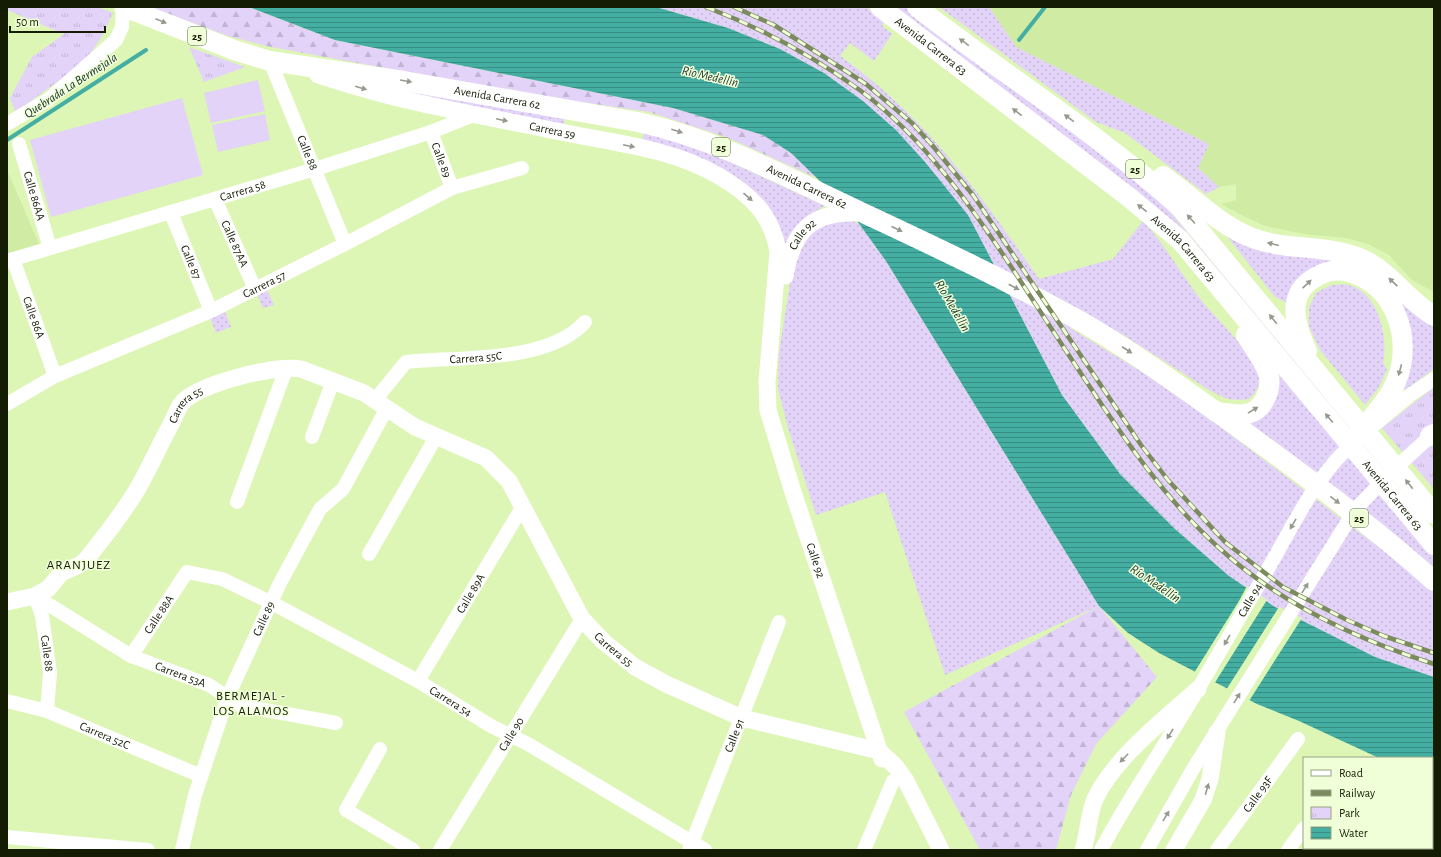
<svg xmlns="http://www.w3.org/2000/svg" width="1441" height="857" font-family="'Alegreya Sans',sans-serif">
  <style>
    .built { fill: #d0eba3 }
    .grass { fill: url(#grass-dots) }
    .forest { fill: url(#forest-firs) }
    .park { fill: url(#park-tufts) }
    .pitch { fill: #e3d3f9 }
    .water { fill: url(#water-rules) }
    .pier { fill: #ddf6b5 }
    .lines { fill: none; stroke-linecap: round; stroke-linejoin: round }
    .stream { stroke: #44aea2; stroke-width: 4 }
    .minor { stroke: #fff; stroke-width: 14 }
    .major { stroke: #fff; stroke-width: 17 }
    .highway { stroke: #fff; stroke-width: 20 }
    .rail-casing { stroke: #7b8b5e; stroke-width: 4.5 }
    .rail { stroke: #f0ffd8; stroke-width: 3; stroke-dasharray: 9; stroke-linecap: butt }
    .oneway { fill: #95998e }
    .labels { text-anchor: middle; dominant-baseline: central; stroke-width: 3; stroke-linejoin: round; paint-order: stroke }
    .shield { fill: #f0ffd8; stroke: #566044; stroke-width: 1 }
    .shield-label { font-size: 11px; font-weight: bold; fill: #141c04 }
    .street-label { font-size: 12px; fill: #141c04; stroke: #f0ffd8 }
    .water-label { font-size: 13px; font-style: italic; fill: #19312d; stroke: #f0ffd8 }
    .neighbourhood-label { font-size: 13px; letter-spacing: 1px; fill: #141c04; stroke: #f0ffd8 }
  </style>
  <defs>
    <pattern id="grass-dots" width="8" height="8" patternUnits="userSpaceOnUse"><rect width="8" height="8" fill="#e3d3f9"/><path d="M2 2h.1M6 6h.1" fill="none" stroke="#c2b5d4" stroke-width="1.8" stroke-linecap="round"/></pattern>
    <pattern id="forest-firs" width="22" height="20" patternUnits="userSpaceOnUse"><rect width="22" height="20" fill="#e3d3f9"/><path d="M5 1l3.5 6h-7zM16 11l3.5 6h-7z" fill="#c2b5d4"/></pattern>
    <pattern id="park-tufts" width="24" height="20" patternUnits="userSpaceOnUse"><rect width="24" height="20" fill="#e3d3f9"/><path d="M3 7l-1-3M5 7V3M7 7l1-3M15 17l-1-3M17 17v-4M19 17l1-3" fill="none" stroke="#c2b5d4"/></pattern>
    <pattern id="water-rules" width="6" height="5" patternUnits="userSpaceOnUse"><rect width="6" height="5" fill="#44aea2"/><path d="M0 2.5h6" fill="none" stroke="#388d82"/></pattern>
  </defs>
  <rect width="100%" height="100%" fill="#ddf6b5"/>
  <!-- built -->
  <path class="built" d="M989,7H1434V292L1412,280L1389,255L1368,244L1346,238L1304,234L1265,226L1243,216L1221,204L1236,200V184L1219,187L1198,168L1209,144L1016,47Z
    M7,170L40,246L7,256Z"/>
  <!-- grass -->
  <path class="grass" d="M656,7H866L884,21L882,26L892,34L874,61L850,43L840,56C925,116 981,195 1039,279L1113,259L1143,221C1167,247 1183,278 1205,305C1220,322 1250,351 1258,372C1261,383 1257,392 1249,399L1240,400L1227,399L1209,390L1125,336L1049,294L1072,329L1142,372L1209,418L1434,589V677L1375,657L1275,607L1229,576L1175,529L1120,474L1062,395L968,215L925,162L896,130L863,101L824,73L780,49L728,28Z
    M890,7H906L1154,194L1173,215L1434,530L1230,287Z
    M939,7H989L1016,47L1209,144L1198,168L1219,187L1206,194L1125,133L1096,122Z
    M391,84L565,117L564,126L389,91Z
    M644,131L657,134L726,160L825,206C804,217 797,226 786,246C778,233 763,201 753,191C723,161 681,153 642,143Z
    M850,220L859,224L886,261L1099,606L945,675L885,492L816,515L788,428L778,389L779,353L791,276L796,252L812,230L830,221Z
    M1219,226L1351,261C1309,265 1306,265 1288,303L1275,297Z
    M1331,285C1336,285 1342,284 1347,285C1378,290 1389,338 1383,363L1387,369L1379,387L1365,405L1320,350L1309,326V307L1316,293Z
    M266,287L274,305L263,308L256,292Z
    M1391,292L1434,323V369L1405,390L1402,387Z
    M224,309L231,327L216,333L209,315Z
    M1275,365L1434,555V569L1249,423Z"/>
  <!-- forest -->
  <path class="forest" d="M150,7H249L335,40L673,108L763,135L791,153L817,178L726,137L649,112L527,94L271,47L228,36Z
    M1099,606L1157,677L1096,744L1071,795L1056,850H980L904,712Z"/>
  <!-- park -->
  <path class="park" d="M7,7H98L113,13L101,38L83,64L15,112L10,98L32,57L64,34L7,10Z
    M189,47L245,67L204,82Z
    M1434,387V489L1382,428Z"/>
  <!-- pitch -->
  <path class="pitch" d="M258,80L265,111L211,123L204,93Z
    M182,98L203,175L51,217L30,140Z
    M265,114L270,140L218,152L212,125Z"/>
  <!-- water -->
  <path class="water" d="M249,7H656L728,28L780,49L824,73L863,101L896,130L925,162L968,215L1062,395L1120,474L1175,529L1229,576L1275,607L1375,657L1434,677V783L1432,782V758H1379L1299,721L1257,704L1159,653L1128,633L1099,606L886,261L852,214L821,182L791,153L763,135L673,108L335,40Z"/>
  <!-- pier -->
  <path class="pier" d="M1247,586L1267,600L1214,684L1194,673L1239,601Z
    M1279,607L1302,618L1249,701L1226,690Z"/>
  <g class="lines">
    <!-- stream -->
    <path class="stream" d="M1019,40L1045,7
      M7,140L146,50"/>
    <!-- minor -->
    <g class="minor">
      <path id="s1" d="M270,61L345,244"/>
      <path d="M7,124L49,99L116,40L122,27L123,7"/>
      <path id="s2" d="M431,132L452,188"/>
      <path id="s3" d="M19,144L50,248"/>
      <path id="s4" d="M215,199L255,289"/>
      <path id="s5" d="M171,213L211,311"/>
      <path id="s6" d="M13,259L55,376"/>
      <path id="s7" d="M7,261L315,169L431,132L476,114"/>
      <path id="s8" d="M375,400L406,362C459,356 547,364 585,322"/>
      <path id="s9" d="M7,404L55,376L211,311L345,244L452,188L522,168"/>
      <path d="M1374,425L1410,395L1434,379"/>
      <path d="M312,437L333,381"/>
      <path d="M237,502L286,369"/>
      <path d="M369,554L436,437"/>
      <path id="s10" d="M35,596L131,656L209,685L239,705L336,723"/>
      <path id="s11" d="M35,596L42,616L50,673L47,711"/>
      <path id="s12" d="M131,656L187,572L222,579L272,603L418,681L491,726L528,744L705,850"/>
      <path id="s13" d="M418,681L523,506"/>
      <path id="s14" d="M7,701L47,711L201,776"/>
      <path d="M380,749L346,810L413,850"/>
      <path d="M7,837L148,850"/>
      <path id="s15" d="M182,850L195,795L228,696L280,583L320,509L343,489L387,408"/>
      <path id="s16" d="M440,850L582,619"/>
      <path id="s17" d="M689,850L779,622"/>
      <path d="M864,850L893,781"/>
      <path id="s18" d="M1101,850C1131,793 1169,740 1201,684C1226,641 1252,597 1277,553C1299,514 1321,469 1357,440"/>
      <path d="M1147,850L1193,769L1355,510L1391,472L1434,433"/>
      <path id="s19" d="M1217,850L1298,739"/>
      <path d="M1288,850L1304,828"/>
      <path d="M1360,850L1361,848"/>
    </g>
    <!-- major -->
    <g class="major">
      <path id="s20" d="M318,75C343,83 369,91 394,97C451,111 509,121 566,133C616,143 672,149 717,175C750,194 772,214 778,252L767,382L768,410L792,489L882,759"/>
      <path id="s21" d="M785,276C793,228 814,211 862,213"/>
      <path id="s22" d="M7,602L35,596L49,588L61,573L79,565L85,561C104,537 123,514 138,488C150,467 159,446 170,426C174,419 177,410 181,404C196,384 277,364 301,369L364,393L415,427L486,458L509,481L582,619L604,642L635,667L666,684L742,718L879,751L896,767L906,781L941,850"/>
      <path d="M1083,850C1088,835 1089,812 1095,799C1115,757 1164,720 1198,689"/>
      <path d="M1174,850L1203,800L1210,779L1217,732"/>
    </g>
    <!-- highway -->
    <g class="highway">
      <path id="s23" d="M124,7L234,50L270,61L404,81L638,122C717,139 788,178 861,212C936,247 1010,282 1082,322C1132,351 1178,385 1225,418C1297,469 1368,522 1434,581"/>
      <path id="s24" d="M880,7L1130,198L1180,240L1434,545"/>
      <path d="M917,7C1004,75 1098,133 1180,207L1434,514"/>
      <path d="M1163,176C1192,196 1216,223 1250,237C1287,252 1330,243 1366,261C1392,274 1408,301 1434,316"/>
      <path d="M1307,351C1295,324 1285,294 1316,277C1326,271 1338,269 1349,272C1395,284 1414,340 1396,382C1387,403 1368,421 1355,438"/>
      <path d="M1216,412C1226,413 1235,415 1245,414C1263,412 1273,389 1268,373C1263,359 1253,347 1246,335"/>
      <path d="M1430,436L1434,434"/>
    </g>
    <defs>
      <path id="rail" d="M706,7C761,28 813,56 861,91C925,139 971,206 1014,271C1038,308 1062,345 1086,381C1125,440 1165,499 1218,547C1279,603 1356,639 1434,664
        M734,7L774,25L866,84L912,123L932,145L973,195L1141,445L1168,480L1225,542L1283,587L1347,620L1384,636L1434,653"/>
    </defs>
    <!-- rail casing -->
    <use href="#rail" class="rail-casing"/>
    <!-- rail -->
    <use href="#rail" class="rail"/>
  </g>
  <!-- one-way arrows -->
  <defs><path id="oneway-solid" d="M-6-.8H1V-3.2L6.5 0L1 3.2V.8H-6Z"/></defs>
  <g class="oneway">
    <use href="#oneway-solid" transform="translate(161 21) rotate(22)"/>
    <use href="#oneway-solid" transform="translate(964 42) rotate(-144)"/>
    <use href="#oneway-solid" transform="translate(406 81) rotate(10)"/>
    <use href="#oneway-solid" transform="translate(361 88) rotate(16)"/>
    <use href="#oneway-solid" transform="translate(1017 112) rotate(-143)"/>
    <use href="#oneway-solid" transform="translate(1069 118) rotate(-144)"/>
    <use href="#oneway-solid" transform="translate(502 120) rotate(12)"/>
    <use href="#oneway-solid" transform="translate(677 131) rotate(18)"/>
    <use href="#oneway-solid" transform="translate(629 146) rotate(12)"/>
    <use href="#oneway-solid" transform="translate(748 197) rotate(41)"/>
    <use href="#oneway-solid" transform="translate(1142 208) rotate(-142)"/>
    <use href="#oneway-solid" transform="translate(1191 219) rotate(-132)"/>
    <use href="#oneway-solid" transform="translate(897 229) rotate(25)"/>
    <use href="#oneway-solid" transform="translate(1273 244) rotate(-166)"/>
    <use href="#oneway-solid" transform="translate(1393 282) rotate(-137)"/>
    <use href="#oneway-solid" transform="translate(1307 284) rotate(-43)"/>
    <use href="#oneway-solid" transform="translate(1014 287) rotate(28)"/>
    <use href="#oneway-solid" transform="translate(1273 319) rotate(-129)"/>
    <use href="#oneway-solid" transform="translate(1127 350) rotate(33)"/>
    <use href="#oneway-solid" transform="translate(1400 370) rotate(105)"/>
    <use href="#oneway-solid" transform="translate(1253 410) rotate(-31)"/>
    <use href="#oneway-solid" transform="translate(1329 418) rotate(-130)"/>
    <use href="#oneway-solid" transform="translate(1409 484) rotate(-129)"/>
    <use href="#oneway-solid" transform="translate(1335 500) rotate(38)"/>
    <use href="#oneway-solid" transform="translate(1293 524) rotate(120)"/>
    <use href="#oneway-solid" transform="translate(1305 588) rotate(-58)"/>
    <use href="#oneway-solid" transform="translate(1227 640) rotate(120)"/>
    <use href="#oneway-solid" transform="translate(1237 698) rotate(-58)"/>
    <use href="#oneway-solid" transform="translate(1170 734) rotate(122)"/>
    <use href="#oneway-solid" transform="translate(1124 758) rotate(134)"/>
    <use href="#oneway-solid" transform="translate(1207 789) rotate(-74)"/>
    <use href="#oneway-solid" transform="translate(1166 816) rotate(-59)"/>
  </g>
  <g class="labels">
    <!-- shield labels -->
    <g class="shield">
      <rect x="188" y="27" width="18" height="18" rx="3"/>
      <rect x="712" y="138" width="18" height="18" rx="3"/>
      <rect x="1126" y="160" width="18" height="18" rx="3"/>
      <rect x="1350" y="509" width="18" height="18" rx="3"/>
    </g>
    <g class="shield-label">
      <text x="197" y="36">25</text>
      <text x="721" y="147">25</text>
      <text x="1135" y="169">25</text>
      <text x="1359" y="518">25</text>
    </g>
    <!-- street labels -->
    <g class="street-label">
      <text stroke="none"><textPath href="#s24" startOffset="64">Avenida Carrera 63</textPath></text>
      <text stroke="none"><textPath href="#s23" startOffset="386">Avenida Carrera 62</textPath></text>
      <text stroke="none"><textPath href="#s20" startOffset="241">Carrera 59</textPath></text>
      <text stroke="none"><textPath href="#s1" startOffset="99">Calle 88</textPath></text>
      <text stroke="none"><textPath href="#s2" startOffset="30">Calle 89</textPath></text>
      <text stroke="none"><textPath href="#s23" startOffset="710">Avenida Carrera 62</textPath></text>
      <text stroke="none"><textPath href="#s7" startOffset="246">Carrera 58</textPath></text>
      <text stroke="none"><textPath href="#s3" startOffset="54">Calle 86AA</textPath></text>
      <text stroke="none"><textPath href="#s21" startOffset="46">Calle 92</textPath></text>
      <text stroke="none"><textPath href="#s4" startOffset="49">Calle 87AA</textPath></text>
      <text stroke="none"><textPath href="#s24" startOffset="388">Avenida Carrera 63</textPath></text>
      <text stroke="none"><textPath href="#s5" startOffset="53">Calle 87</textPath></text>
      <text stroke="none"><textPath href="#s9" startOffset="284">Carrera 57</textPath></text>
      <text stroke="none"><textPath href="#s6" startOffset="62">Calle 86A</textPath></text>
      <text stroke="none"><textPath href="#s8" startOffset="119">Carrera 55C</textPath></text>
      <text stroke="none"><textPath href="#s22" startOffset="278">Carrera 55</textPath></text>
      <text stroke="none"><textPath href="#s24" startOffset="712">Avenida Carrera 63</textPath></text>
      <text stroke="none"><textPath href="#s20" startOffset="831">Calle 92</textPath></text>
      <text stroke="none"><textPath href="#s13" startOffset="102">Calle 89A</textPath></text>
      <text stroke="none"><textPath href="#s18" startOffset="291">Calle 94</textPath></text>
      <text stroke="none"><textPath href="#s12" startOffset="50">Calle 88A</textPath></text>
      <text stroke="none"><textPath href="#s15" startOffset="246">Calle 89</textPath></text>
      <text stroke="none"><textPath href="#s22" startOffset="842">Carrera 55</textPath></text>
      <text stroke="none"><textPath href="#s11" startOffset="59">Calle 88</textPath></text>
      <text stroke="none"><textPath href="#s10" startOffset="166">Carrera 53A</textPath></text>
      <text stroke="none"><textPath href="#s12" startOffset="396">Carrera 54</textPath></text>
      <text stroke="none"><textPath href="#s16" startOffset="136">Calle 90</textPath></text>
      <text stroke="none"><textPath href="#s14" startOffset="104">Carrera 52C</textPath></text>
      <text stroke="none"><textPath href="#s17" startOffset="123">Calle 91</textPath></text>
      <text stroke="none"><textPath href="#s19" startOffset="69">Calle 93F</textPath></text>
    </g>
    <!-- water labels -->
    <g class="water-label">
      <text transform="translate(710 77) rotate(13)">Río Medellín</text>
      <text transform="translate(71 86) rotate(-33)">Quebrada La Bermejala</text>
      <text transform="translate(952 306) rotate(60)">Río Medellín</text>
      <text transform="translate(1155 584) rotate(34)">Río Medellín</text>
    </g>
    <!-- neighbourhood labels -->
    <g class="neighbourhood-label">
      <text x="79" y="565">ARANJUEZ</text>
      <text x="251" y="696">BERMEJAL -<tspan x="251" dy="15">LOS ALAMOS</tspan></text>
    </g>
  </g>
  <!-- border -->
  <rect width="1441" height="857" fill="none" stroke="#141c04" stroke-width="16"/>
  <!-- legend -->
  <rect x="1303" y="757" width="130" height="92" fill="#f0ffd8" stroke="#98a483"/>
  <rect x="1311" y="770" width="20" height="6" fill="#ffffff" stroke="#98a483"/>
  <text x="1339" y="777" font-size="12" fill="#141c04">Road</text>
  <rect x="1311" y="790" width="20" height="6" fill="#7b8b5e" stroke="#98a483"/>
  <text x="1339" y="797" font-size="12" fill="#141c04">Railway</text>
  <rect x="1311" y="807" width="20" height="12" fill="url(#park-tufts)" stroke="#98a483"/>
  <text x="1339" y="817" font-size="12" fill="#141c04">Park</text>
  <rect x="1311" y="827" width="20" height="12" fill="url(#water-rules)" stroke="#98a483"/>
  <text x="1339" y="837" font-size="12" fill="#141c04">Water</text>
  <!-- scale -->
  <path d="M10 26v6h95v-6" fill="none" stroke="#141c04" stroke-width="2"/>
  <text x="16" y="26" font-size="12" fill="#141c04" stroke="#f0ffd8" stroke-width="3" paint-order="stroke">50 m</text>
</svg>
